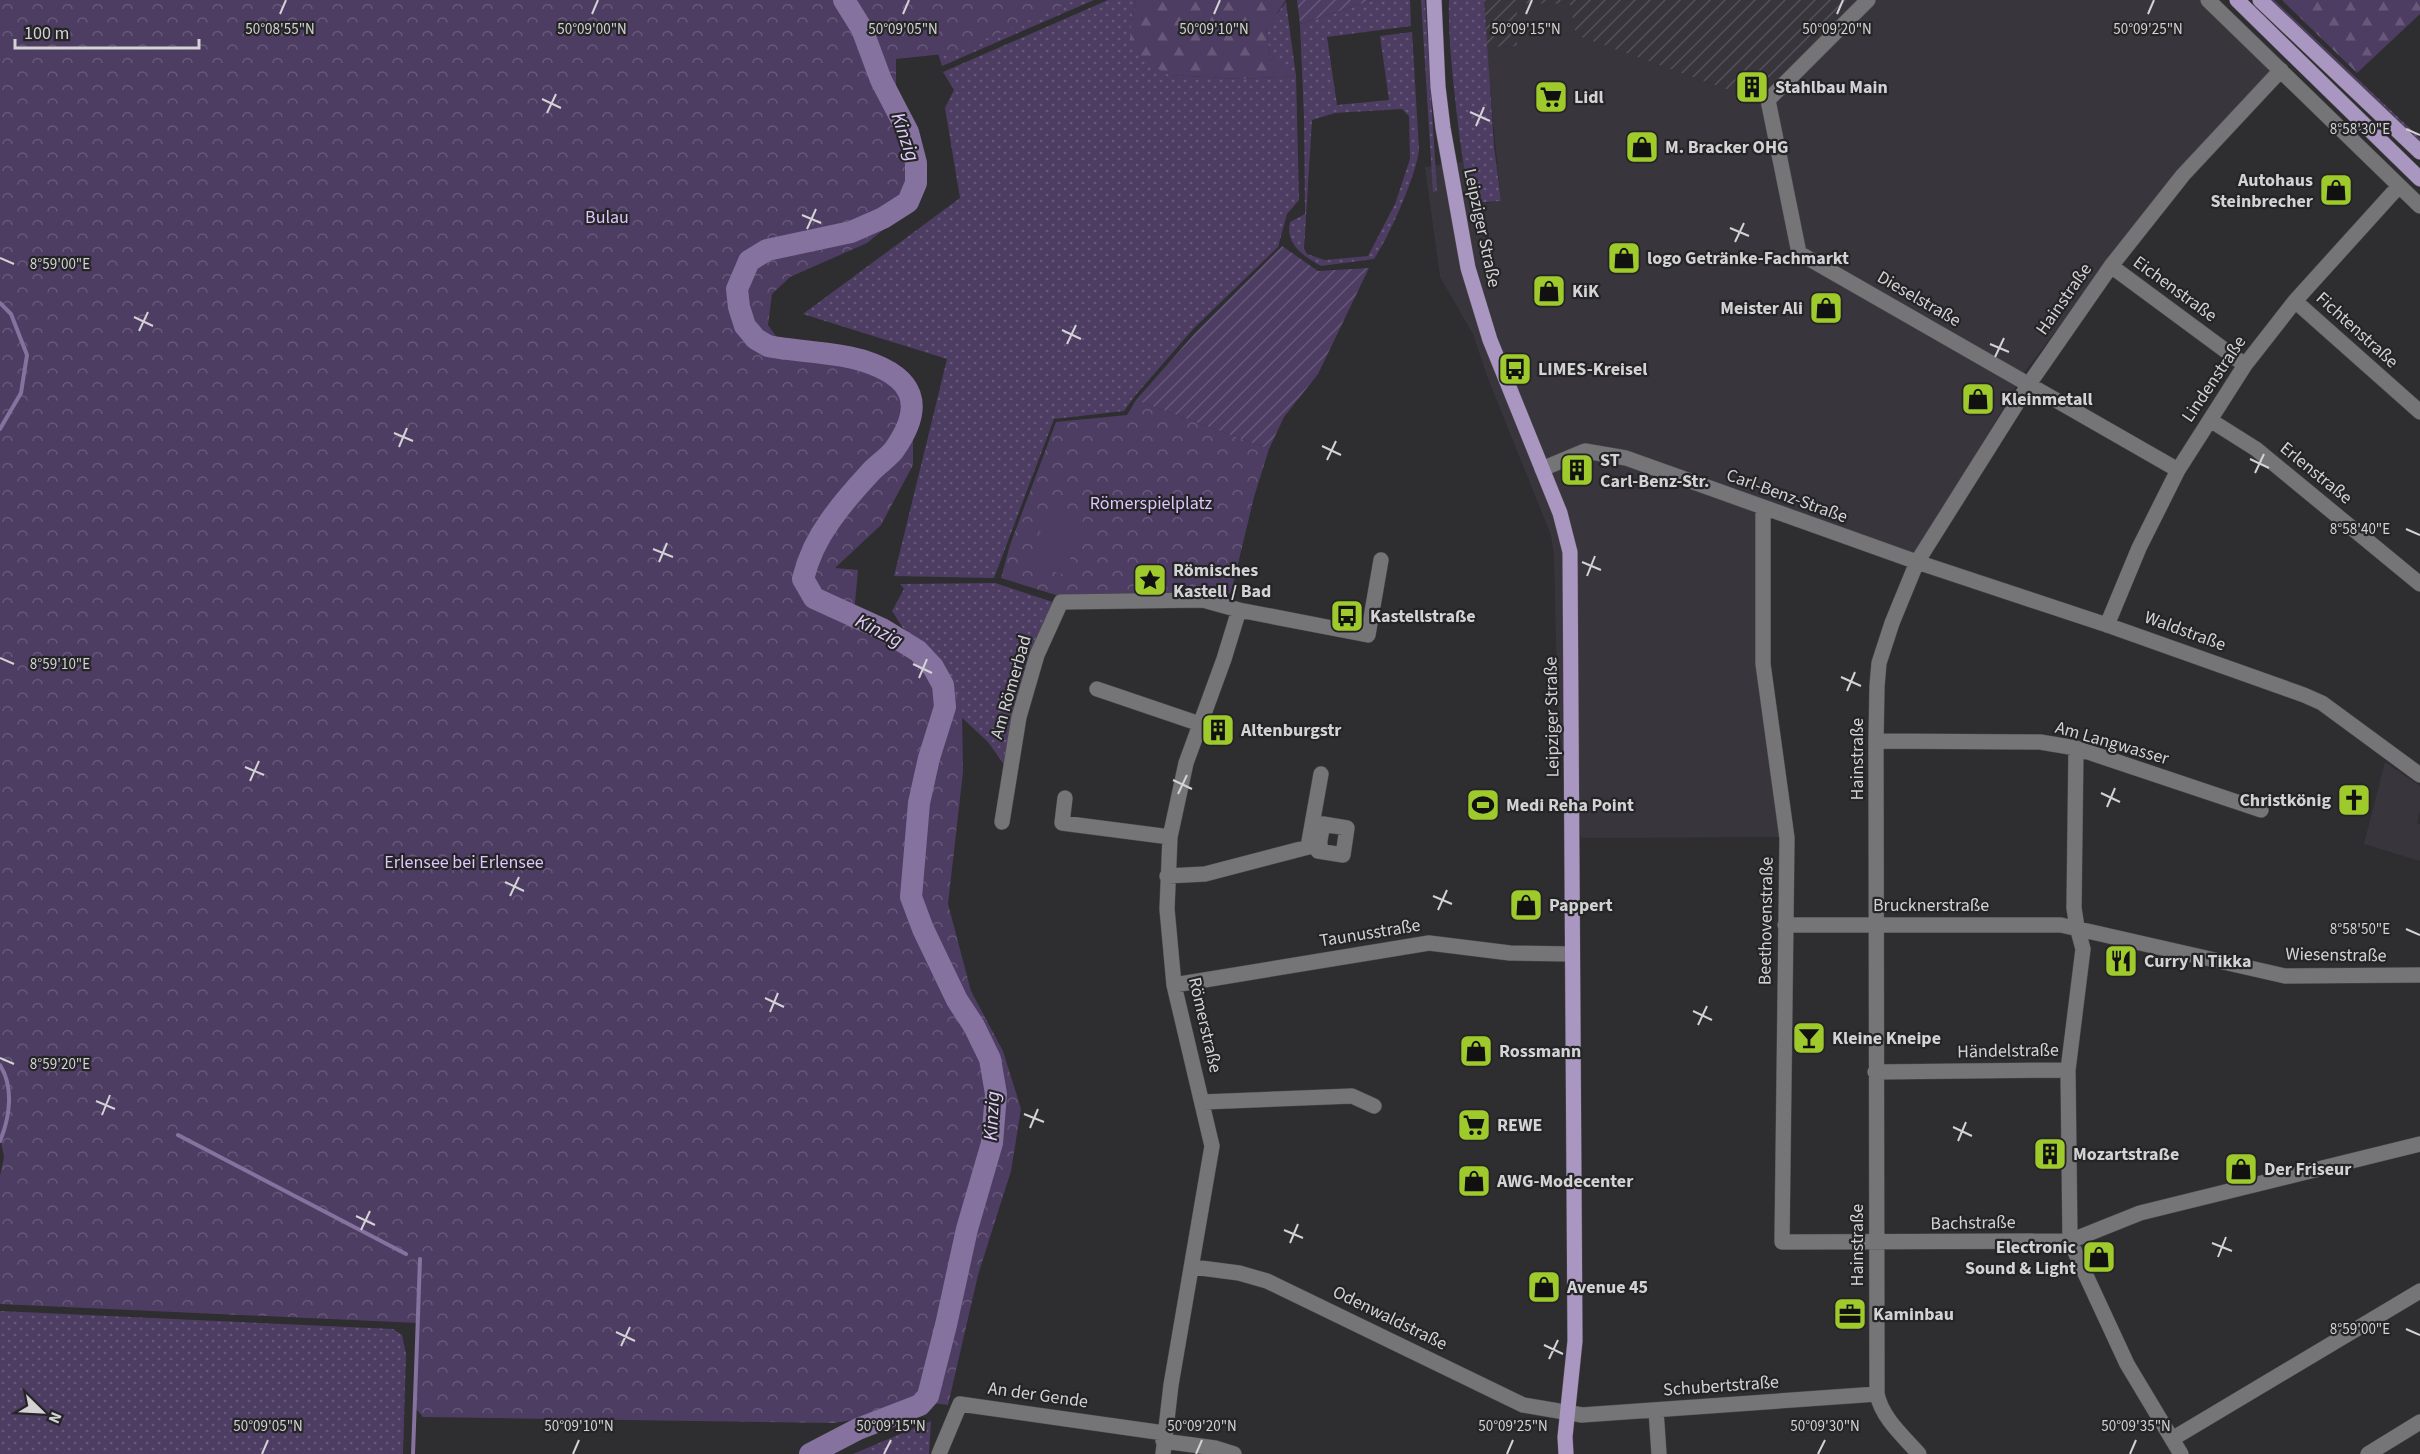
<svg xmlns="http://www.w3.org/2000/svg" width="2420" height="1454" font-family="'Source Sans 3',sans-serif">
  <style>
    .built { fill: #39353d }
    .industrial { fill: url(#industrial-furrows) }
    .grass { fill: url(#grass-dots); fill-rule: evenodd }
    .forest { fill: url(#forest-firs) }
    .park { fill: url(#park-crowns) }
    .garden { fill: url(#garden-furrows) }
    .pitch { fill: #4e3d63 }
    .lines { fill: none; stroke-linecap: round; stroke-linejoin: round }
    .stream { stroke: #85729f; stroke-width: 4 }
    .river { stroke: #85729f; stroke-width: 22 }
    .minor-casing { stroke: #4c4b4d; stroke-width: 16 }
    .major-casing { stroke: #4c4b4d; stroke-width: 16 }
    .minor { stroke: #757477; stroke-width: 15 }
    .major { stroke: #a996c1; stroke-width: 15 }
    .ticks { fill: none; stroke: #d3d2d4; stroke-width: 2 }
    .labels { text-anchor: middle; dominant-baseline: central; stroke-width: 4.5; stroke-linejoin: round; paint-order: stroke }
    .poi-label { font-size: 18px; font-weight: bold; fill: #d3d2d4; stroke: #252426; text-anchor: start }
    .park-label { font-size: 18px; fill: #ddc5fd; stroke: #252426 }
    .street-label { font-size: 18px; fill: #d3d2d4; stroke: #252426 }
    .water-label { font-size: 20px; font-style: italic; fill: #e0cef9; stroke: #252426 }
    .ticks-label { font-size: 15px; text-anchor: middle; fill: #d3d2d4; stroke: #252426; stroke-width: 4.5; stroke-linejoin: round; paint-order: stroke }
  </style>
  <defs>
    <pattern id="industrial-furrows" width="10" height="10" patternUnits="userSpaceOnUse" patternTransform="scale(1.5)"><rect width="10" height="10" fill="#39353d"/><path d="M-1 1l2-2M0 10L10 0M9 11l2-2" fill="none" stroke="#555158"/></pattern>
    <pattern id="grass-dots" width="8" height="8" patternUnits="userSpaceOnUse" patternTransform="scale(1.5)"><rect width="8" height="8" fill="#4e3d63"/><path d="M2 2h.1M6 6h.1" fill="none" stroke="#675878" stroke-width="1.8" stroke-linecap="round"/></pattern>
    <pattern id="forest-firs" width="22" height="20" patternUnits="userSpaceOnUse" patternTransform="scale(1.5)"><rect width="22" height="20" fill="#4e3d63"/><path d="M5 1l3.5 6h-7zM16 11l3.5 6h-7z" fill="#675878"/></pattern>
    <pattern id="park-crowns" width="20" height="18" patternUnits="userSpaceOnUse" patternTransform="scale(1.5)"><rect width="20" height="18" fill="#4e3d63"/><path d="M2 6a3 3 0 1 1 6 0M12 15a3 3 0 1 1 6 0" fill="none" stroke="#675878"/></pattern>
    <pattern id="garden-furrows" width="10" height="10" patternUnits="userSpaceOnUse" patternTransform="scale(1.5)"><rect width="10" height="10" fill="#4e3d63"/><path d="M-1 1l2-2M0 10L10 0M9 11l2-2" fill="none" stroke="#675878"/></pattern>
  </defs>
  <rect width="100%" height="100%" fill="#2e2d30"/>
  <!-- built -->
  <path class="built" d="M1879,0H2219L2285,62L2177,173L2023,374L1917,555L1785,511L1755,526L1759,666L1784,837L1581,838L1558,728L1554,555L1551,535L1487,376L1473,334L1440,277L1425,167L1463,162L1474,203L1481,204L1501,201L1486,50V47L1517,46V3L1570,4L1577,35L1751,98L1774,103Z
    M2385,762L2420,786V811L2417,823L2420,824V861L2364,844Z"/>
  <!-- industrial -->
  <path class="industrial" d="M1484,0H1879L1774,103L1751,98L1576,35L1570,4L1517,3V46L1486,47Z"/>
  <!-- grass -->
  <path class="grass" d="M921,0H1094L942,66Z
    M1108,0H1136L1131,21L1169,75L1242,79L1295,76L1270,58L1266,28L1286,2L1296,76L1299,200L1287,214L1278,247L1194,328L1134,397L1124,411L1054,419L994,578L894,576L947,359L803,314L960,198L945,108L954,90L943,72Z
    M1372,0H1410L1411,26L1327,37L1337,105L1389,100L1380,36L1412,32L1419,150C1416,176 1389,237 1374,259L1321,266C1303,256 1285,244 1290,222L1305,214L1304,118L1300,24ZM1402,109L1409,116L1410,159L1395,204L1368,256L1325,260L1307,254L1304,249L1312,120L1335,113Z
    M1421,0H1425L1437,191L1433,192Z
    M1449,0H1484L1494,146L1501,201L1474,203C1463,175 1461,146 1457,116C1453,78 1448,39 1449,0Z
    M2269,0H2274L2420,138V144Z
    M995,583L1056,603L1005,766L988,742L960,716L892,611L904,589L900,584Z
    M0,1311L393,1329L402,1335L406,1354L403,1454H0Z
    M931,1421L929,1454H853Z"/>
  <!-- forest -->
  <path class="forest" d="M1136,0H1286L1266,29L1270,58L1296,76L1242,79L1169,75L1142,60L1130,46L1131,21Z
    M2282,0H2420V14L2357,73Z"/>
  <!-- park -->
  <path class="park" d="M0,0H1076L953,53L896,59V94L919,131V181L903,214L867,243L790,277L772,294L768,325L785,349L848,356L897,382L913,428V465L881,525L835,568L858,570L854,613L871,628L923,650L949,673L962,711L963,772L948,904L971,991L1003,1051L1021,1109L1011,1171L978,1275L948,1405L905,1399L871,1417L834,1423L423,1417L416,1409L418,1323L0,1304V1176L4,1157L0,1137Z
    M1136,400L1269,449L1254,497L1231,593L1221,599L1059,596L1001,578L1010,545L1056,422L1127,415Z"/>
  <!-- garden -->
  <path class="garden" d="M1297,0H1372L1300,24Z
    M1282,246L1318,271L1369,268L1318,374L1284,417L1269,449L1136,400L1196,332Z"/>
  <!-- pitch -->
  <path class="pitch" d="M1048,508L1083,519L1065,575L1030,564Z"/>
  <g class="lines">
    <!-- stream -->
    <path class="stream" d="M0,303L11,314L27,355L21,393L0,429
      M0,1065C14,1087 10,1117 0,1141
      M178,1135L406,1254
      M413,1454L420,1259"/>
    <!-- river -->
    <path class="river" d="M810,1454L858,1429L920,1405L928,1396L946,1325L967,1229L992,1143L996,1094L990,1059L974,1026L957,1000L923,929L911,897L919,803L929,758L945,707L943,685L933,667L918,651L882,629L814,598L803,579C808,558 817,539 830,521C841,505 855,489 868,475C875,466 887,459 894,450C926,405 914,377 864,361C838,352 797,352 768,346L756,339L745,326L739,307L737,289L749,261L767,250L851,232L883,218L908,202L916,183V163L908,132L881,80L862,29L844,0"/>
    <defs>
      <path id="minor" d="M1868,0L1768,100L1799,253L2178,470
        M2208,0L2420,206
        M2111,266L2245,365
        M2295,301L2420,412
        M2210,420L2256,449L2420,584
        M1542,469L1585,451L1626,458L1917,562L2107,625L2304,695L2322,703L2420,775
        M1763,508V664L1787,838L1782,1242L2070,1241L2140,1213L2420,1144
        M2107,625L2139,548L2178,470L2245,365L2295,301L2399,186
        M1097,689L1200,724
        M1876,741L2040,742L2076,748L2261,810
        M2076,748L2074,908L2077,927L2083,949L2068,1070L2070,1241L2127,1364L2181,1454
        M1065,798L1062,823L1170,837
        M1002,822L1019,717L1037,655L1061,602L1203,600L1239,610L1368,635L1381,560
        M1323,824L1347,828L1343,855L1318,851Z
        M1308,847L1321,774
        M1167,876L1205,874L1320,844
        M1785,925H2061L2285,976L2420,975
        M1174,985L1429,943L1510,953L1572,954
        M1875,1072L2068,1070
        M1203,1102L1352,1096L1374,1106
        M1193,1267L1239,1273L1267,1281L1523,1405L1582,1415L1877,1394
        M1656,1410L1659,1454
        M2172,1439L2420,1291
        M1163,1441L1215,1448L1234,1454
        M939,1454L960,1404L1164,1433
        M1163,1454L1171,1385L1212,1146L1174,985L1167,909L1170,837L1186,763L1224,659L1239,610
        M1919,1454C1903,1436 1882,1418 1877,1394L1876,741L1877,686L1879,663L1892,623L1917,562L2029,384L2111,266L2183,175L2281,70
        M2368,1454L2420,1422"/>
      <path id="major" d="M1434,0L1438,87L1443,128L1468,268L1490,340L1560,513L1570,552L1575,1341L1565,1437L1566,1454
        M2237,0L2420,179
        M2260,0L2420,152"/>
    </defs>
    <!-- minor casing -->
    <use href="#minor" class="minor-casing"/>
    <!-- major casing -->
    <use href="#major" class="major-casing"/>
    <!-- minor -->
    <use href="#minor" class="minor"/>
    <!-- major -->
    <use href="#major" class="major"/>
  </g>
  <!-- ticks -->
  <path class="ticks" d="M280,14L286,0M592,14L598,0M903,14L909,0M1214,14L1220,0M1526,14L1532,0M1837,14L1843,0M2148,14L2154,0M542,99L561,108M1470,112L1490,121M547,113L556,94M1476,126L1484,107M2406,129L2420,135M802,215L821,223M1730,228L1749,236M807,229L816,209M1735,242L1744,223M0,258L14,264M134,317L153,326M1062,330L1081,339M139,331L148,312M1067,344L1076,325M1990,344L2009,352M1995,357L2004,338M394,433L413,441M1322,446L1341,455M399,447L407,428M2250,459L2269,468M1327,460L1336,441M2255,473L2264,454M2406,529L2420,535M653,549L673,557M659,562L667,543M1582,562L1601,570M1587,576L1595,556M0,658L14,664M913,664L932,673M1841,677L1861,686M919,678L927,659M1847,691L1855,672M245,767L264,775M1173,780L1192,789M250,781L259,761M2101,793L2120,802M1178,794L1187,775M2107,807L2115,788M505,882L524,891M510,896L519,877M1433,896L1452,904M1438,910L1447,890M2406,929L2420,935M765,998L784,1007M1693,1011L1712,1020M770,1012L778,993M1698,1025L1707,1006M0,1058L14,1064M96,1101L115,1109M1024,1114L1044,1122M102,1115L110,1095M1953,1127L1972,1136M1030,1128L1038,1109M1958,1141L1966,1122M356,1216L375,1225M361,1230L370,1211M1284,1230L1303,1238M1290,1243L1298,1224M2212,1243L2232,1251M2218,1257L2226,1237M2406,1329L2420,1335M616,1332L635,1341M1544,1345L1563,1354M621,1346L630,1327M1549,1359L1558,1340M262,1454L268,1440M573,1454L579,1440M884,1454L891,1440M1196,1454L1202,1440M1507,1454L1513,1440M1818,1454L1825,1440M2130,1454L2136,1440"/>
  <!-- icons -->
  <defs>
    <symbol id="building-square" viewBox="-11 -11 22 22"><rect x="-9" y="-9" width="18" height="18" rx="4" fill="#9fca2c" stroke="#252426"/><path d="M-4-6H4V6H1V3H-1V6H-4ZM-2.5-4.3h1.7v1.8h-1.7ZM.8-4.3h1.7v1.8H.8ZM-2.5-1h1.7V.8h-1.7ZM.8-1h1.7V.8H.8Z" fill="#111"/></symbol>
    <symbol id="supermarket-square" viewBox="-11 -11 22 22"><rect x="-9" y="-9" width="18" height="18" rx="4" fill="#9fca2c" stroke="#252426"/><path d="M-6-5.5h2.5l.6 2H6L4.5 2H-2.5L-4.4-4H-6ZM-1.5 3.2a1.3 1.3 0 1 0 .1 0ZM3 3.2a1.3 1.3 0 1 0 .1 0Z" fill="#111"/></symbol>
    <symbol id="shop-square" viewBox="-11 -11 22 22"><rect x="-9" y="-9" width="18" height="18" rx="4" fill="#9fca2c" stroke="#252426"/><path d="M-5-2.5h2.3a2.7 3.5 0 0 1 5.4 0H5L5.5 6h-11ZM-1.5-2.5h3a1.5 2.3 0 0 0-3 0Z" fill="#111"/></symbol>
    <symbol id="bus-square" viewBox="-11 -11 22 22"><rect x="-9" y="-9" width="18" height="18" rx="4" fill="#9fca2c" stroke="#252426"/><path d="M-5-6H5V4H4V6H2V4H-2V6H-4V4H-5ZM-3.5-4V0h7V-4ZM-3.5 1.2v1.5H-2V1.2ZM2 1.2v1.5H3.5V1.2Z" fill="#111"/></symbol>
    <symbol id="sight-square" viewBox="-11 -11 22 22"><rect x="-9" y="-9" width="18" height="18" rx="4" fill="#9fca2c" stroke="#252426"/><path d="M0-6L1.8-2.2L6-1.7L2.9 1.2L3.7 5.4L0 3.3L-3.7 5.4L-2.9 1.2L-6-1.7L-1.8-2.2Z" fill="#111"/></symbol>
    <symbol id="church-square" viewBox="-11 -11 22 22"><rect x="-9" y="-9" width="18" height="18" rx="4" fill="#9fca2c" stroke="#252426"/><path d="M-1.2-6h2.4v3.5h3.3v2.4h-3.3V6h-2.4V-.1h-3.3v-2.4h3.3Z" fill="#111"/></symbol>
    <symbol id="stadium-square" viewBox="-11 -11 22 22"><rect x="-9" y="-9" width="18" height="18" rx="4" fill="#9fca2c" stroke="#252426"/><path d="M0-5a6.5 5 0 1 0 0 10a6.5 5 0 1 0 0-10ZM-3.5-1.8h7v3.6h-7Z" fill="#111"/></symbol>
    <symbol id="restaurant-square" viewBox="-11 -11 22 22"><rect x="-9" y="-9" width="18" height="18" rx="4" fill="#9fca2c" stroke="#252426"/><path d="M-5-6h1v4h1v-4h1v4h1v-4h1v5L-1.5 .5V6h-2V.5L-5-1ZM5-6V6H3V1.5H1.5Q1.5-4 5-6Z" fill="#111"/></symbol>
    <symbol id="bar-square" viewBox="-11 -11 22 22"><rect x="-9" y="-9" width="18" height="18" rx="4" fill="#9fca2c" stroke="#252426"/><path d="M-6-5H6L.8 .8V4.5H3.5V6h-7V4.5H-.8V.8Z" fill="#111"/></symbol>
    <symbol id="office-square" viewBox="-11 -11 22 22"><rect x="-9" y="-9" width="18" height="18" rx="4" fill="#9fca2c" stroke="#252426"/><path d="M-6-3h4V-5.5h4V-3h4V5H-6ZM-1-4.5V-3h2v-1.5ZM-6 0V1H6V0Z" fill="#111"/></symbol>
  </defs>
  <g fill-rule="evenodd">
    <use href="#building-square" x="1733" y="68" width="38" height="38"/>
    <use href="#supermarket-square" x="1532" y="78" width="38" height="38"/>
    <use href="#shop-square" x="1623" y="128" width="38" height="38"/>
    <use href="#shop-square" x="2317" y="171" width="38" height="38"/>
    <use href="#shop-square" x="1605" y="239" width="38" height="38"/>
    <use href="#shop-square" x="1530" y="272" width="38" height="38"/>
    <use href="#shop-square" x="1807" y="289" width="38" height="38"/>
    <use href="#bus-square" x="1496" y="350" width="38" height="38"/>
    <use href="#shop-square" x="1959" y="380" width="38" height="38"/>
    <use href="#building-square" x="1558" y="451" width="38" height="38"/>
    <use href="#sight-square" x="1131" y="561" width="38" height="38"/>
    <use href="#bus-square" x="1328" y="597" width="38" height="38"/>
    <use href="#building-square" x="1199" y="711" width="38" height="38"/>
    <use href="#church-square" x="2335" y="781" width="38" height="38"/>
    <use href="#stadium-square" x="1464" y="786" width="38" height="38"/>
    <use href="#shop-square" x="1507" y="886" width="38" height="38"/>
    <use href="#restaurant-square" x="2102" y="942" width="38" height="38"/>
    <use href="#bar-square" x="1790" y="1019" width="38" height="38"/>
    <use href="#shop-square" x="1457" y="1032" width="38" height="38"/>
    <use href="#supermarket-square" x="1455" y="1106" width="38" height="38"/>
    <use href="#building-square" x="2031" y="1135" width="38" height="38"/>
    <use href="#shop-square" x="2222" y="1150" width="38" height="38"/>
    <use href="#shop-square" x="1455" y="1162" width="38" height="38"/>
    <use href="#shop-square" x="2080" y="1238" width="38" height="38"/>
    <use href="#shop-square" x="1525" y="1268" width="38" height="38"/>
    <use href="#office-square" x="1831" y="1295" width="38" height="38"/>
  </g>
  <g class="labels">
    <!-- poi labels -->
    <g class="poi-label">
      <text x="1775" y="87">Stahlbau Main</text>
      <text x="1574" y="97">Lidl</text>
      <text x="1665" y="147">M. Bracker OHG</text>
      <text x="2313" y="180" text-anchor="end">Autohaus<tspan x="2313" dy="21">Steinbrecher</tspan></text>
      <text x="1647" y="258">logo Getränke-Fachmarkt</text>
      <text x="1572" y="291">KiK</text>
      <text x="1803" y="308" text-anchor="end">Meister Ali</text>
      <text x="1538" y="369">LIMES-Kreisel</text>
      <text x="2001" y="399">Kleinmetall</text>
      <text x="1600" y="460">ST<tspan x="1600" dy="21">Carl-Benz-Str.</tspan></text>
      <text x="1173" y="570">Römisches<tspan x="1173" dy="21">Kastell / Bad</tspan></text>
      <text x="1370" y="616">Kastellstraße</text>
      <text x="1241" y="730">Altenburgstr</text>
      <text x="2331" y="800" text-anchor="end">Christkönig</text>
      <text x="1506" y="805">Medi Reha Point</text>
      <text x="1549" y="905">Pappert</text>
      <text x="2144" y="961">Curry N Tikka</text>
      <text x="1832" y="1038">Kleine Kneipe</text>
      <text x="1499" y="1051">Rossmann</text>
      <text x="1497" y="1125">REWE</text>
      <text x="2073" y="1154">Mozartstraße</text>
      <text x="2264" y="1169">Der Friseur</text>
      <text x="1497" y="1181">AWG-Modecenter</text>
      <text x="2076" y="1247" text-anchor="end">Electronic<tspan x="2076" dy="21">Sound &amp; Light</tspan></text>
      <text x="1567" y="1287">Avenue 45</text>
      <text x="1873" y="1314">Kaminbau</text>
    </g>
    <!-- park labels -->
    <g class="park-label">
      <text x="607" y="217">Bulau</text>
      <text x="1151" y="503">Römerspielplatz</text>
      <text x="464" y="862">Erlensee bei Erlensee</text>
    </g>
    <!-- street labels -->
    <g class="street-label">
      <text transform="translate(1482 228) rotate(78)">Leipziger Straße</text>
      <text transform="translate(2175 289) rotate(36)">Eichenstraße</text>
      <text transform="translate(1919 299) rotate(30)">Dieselstraße</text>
      <text transform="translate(2064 299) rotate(-55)">Hainstraße</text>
      <text transform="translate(2357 330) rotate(42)">Fichtenstraße</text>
      <text transform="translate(2214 379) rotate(-56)">Lindenstraße</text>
      <text transform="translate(2316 473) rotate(39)">Erlenstraße</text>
      <text transform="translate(1787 496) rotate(20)">Carl-Benz-Straße</text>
      <text transform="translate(2185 631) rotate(20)">Waldstraße</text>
      <text transform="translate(1011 687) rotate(-74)">Am Römerbad</text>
      <text transform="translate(1552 717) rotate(-91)">Leipziger Straße</text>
      <text transform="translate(2112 743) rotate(16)">Am Langwasser</text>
      <text transform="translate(1857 759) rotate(-90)">Hainstraße</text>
      <text x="1931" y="905">Brucknerstraße</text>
      <text transform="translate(1766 921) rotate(-89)">Beethovenstraße</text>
      <text transform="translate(1370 933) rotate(-9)">Taunusstraße</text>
      <text transform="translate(2336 955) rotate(1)">Wiesenstraße</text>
      <text transform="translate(1205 1025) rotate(77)">Römerstraße</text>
      <text transform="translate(2008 1051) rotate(-1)">Händelstraße</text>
      <text transform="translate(1973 1223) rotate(-1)">Bachstraße</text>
      <text transform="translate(1857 1245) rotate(-90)">Hainstraße</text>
      <text transform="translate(1390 1318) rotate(26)">Odenwaldstraße</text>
      <text transform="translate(1721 1386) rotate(-4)">Schubertstraße</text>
      <text transform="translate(1038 1395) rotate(8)">An der Gende</text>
    </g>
    <!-- water labels -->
    <g class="water-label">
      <text transform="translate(905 137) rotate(71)">Kinzig</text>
      <text transform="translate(879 631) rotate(27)">Kinzig</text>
      <text transform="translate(992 1116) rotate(-87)">Kinzig</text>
    </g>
  </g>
  <g class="ticks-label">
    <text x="280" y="34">50°08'55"N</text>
    <text x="592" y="34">50°09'00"N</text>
    <text x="903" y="34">50°09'05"N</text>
    <text x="1214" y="34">50°09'10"N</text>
    <text x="1526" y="34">50°09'15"N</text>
    <text x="1837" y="34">50°09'20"N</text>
    <text x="2148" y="34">50°09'25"N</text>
    <text x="2360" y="134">8°58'30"E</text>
    <text x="60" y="269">8°59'00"E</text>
    <text x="2360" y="534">8°58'40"E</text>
    <text x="60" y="669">8°59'10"E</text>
    <text x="2360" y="934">8°58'50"E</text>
    <text x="60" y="1069">8°59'20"E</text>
    <text x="2360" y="1334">8°59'00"E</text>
    <text x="268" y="1431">50°09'05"N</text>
    <text x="579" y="1431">50°09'10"N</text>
    <text x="891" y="1431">50°09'15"N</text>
    <text x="1202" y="1431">50°09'20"N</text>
    <text x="1513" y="1431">50°09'25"N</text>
    <text x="1825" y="1431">50°09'30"N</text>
    <text x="2136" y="1431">50°09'35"N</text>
  </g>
  <!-- north arrow -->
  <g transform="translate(42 1412) rotate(114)" stroke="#252426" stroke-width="4.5" paint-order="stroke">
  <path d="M0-4.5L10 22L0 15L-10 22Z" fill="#d3d2d4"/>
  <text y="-9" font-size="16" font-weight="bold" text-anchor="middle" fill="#d3d2d4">N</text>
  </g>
  <!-- scale -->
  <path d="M15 39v9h184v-9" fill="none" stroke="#d3d2d4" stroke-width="3"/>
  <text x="24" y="39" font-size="18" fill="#d3d2d4" stroke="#252426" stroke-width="4.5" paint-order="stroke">100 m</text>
</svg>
